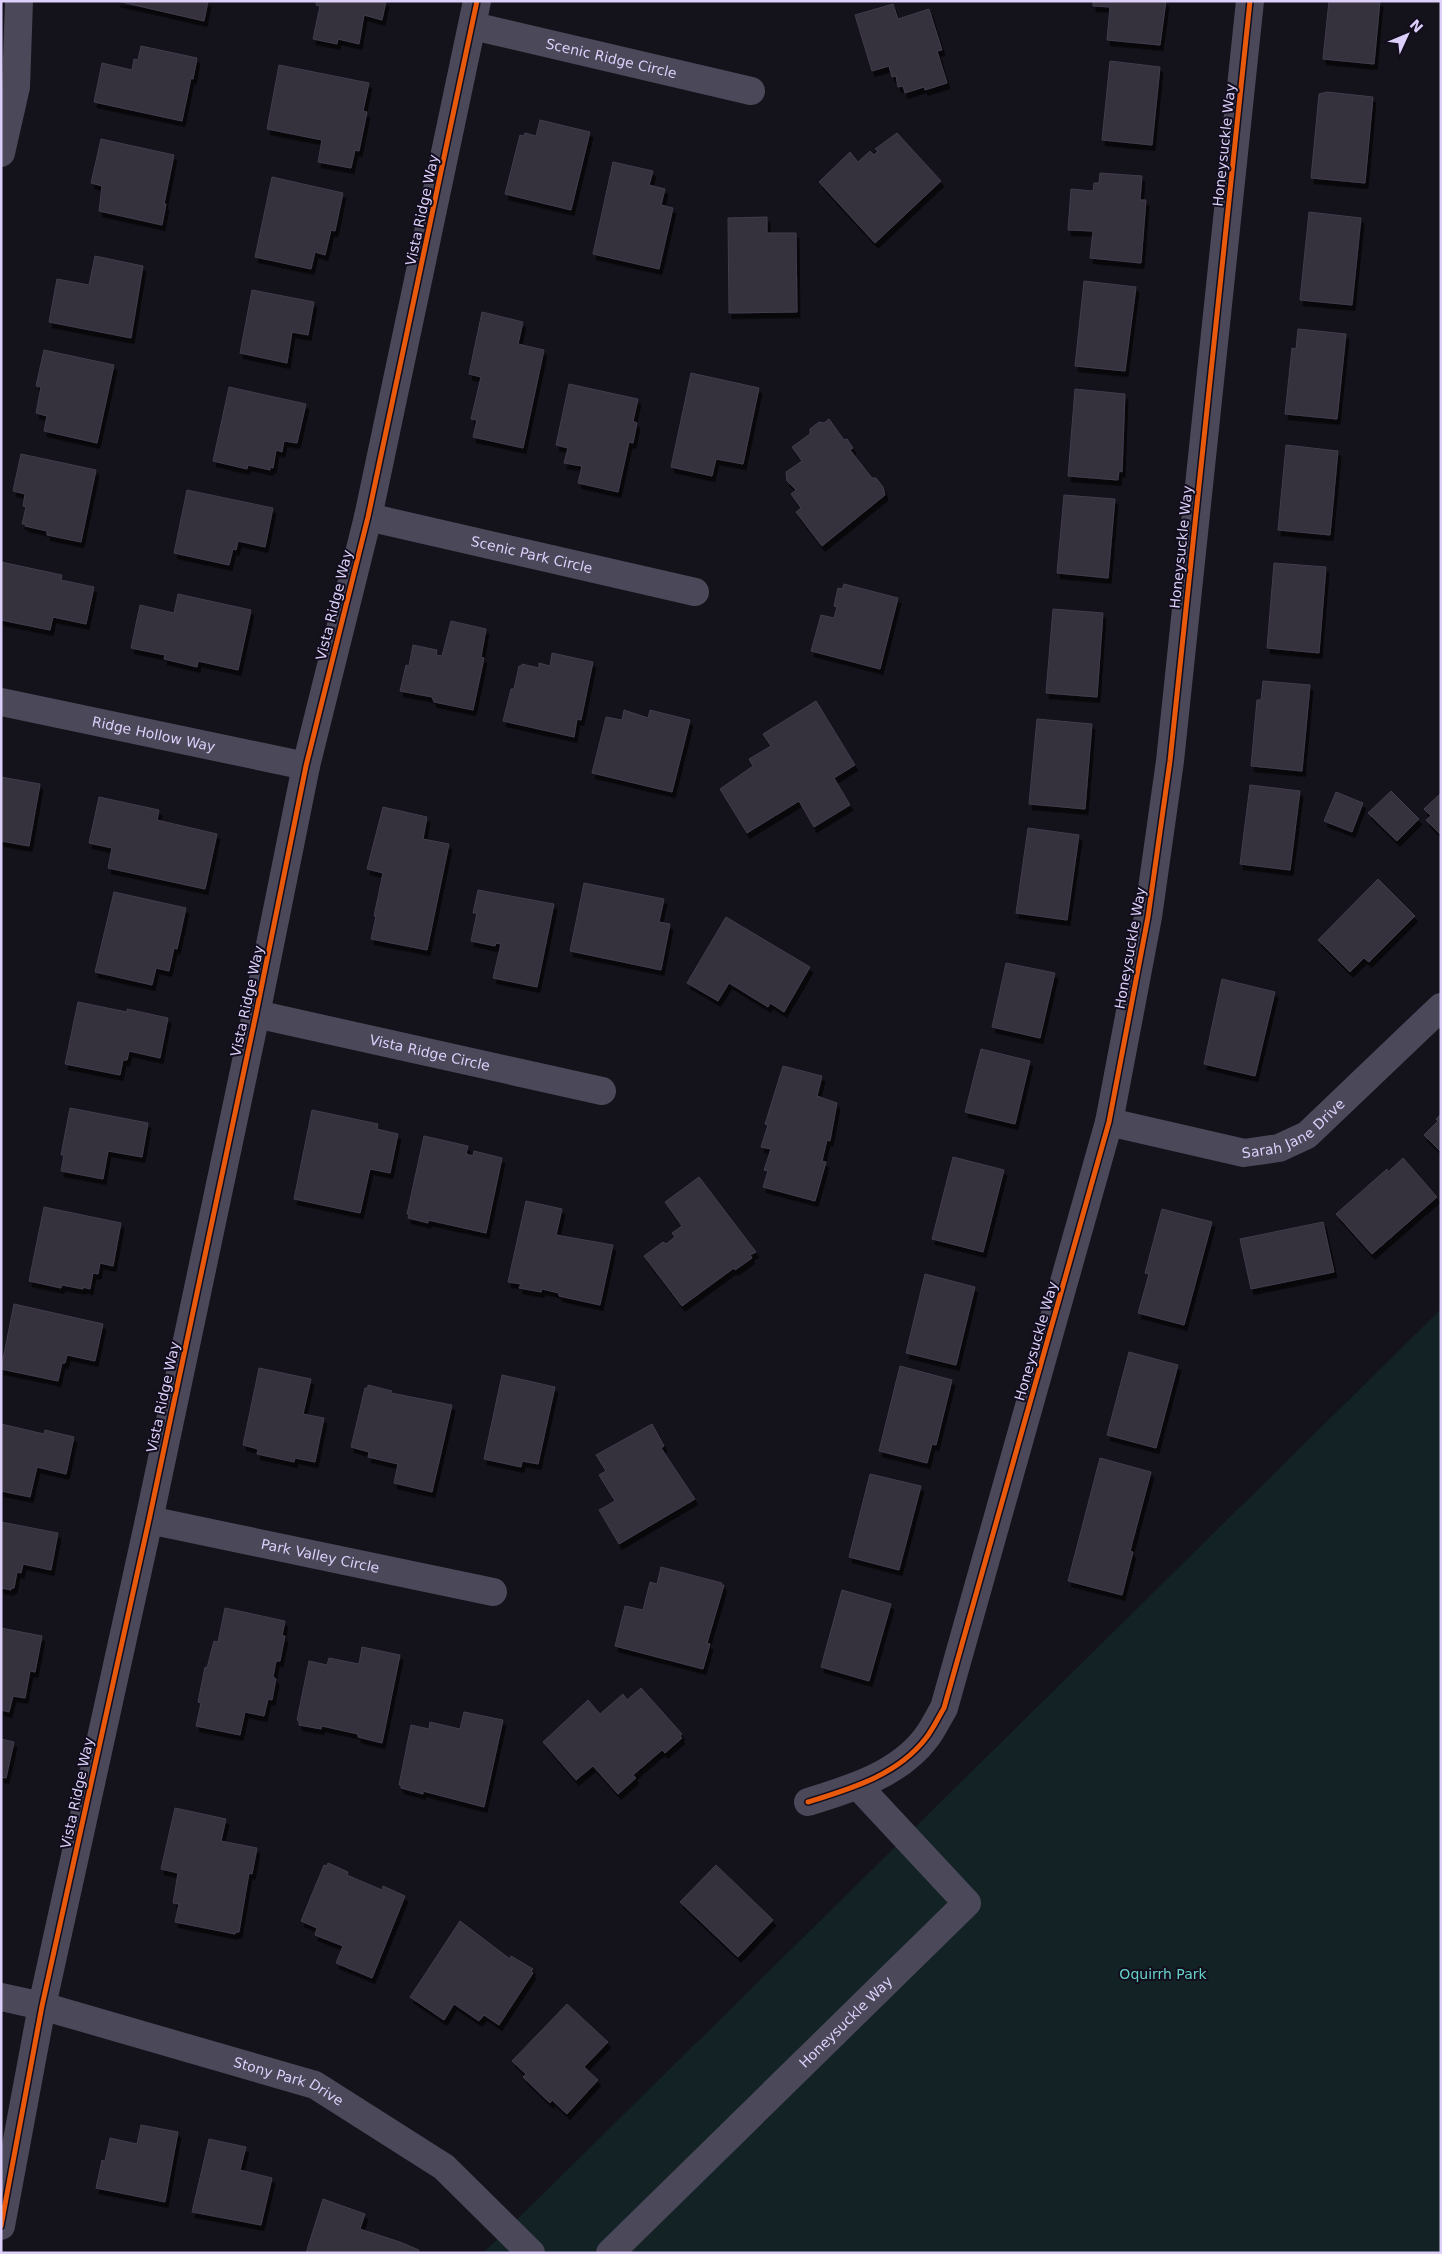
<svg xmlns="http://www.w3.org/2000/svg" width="1442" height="2254" font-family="'DejaVu Sans',sans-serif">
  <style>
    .green { fill: #122225 }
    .building { fill: #34303c; stroke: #423c4d; filter: url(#shadow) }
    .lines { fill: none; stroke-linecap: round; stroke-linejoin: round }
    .minor { stroke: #4b485a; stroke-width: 28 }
    .cycleway-casing { stroke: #130e1e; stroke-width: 8 }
    .cycleway { stroke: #e8590c; stroke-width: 5 }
    .labels { text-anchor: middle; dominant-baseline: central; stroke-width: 4; stroke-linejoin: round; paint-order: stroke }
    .street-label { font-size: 14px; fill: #dcd0fa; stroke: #130e1e }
    .park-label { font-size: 14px; fill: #65d2c8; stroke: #130e1e }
  </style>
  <defs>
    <filter id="shadow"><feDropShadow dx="3" dy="5.5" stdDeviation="0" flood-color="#0009"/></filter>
  </defs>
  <rect width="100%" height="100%" fill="#14121a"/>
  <!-- green -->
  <path class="green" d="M1441,1309V2253H483Z"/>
  <!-- building -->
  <path class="building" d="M117,1H208L204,21Z
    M317,1H386L382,20L364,15L359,44L338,39L337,44L313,39L320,6L316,5Z
    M1093,1H1166L1160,45L1107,40L1110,7L1093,6Z
    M1329,1H1380L1374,64L1323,59Z
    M893,4L898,19L929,9L942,50L937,51L947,83L925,90L924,87L905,93L903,86L898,87L896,76L892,77L889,66L872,71L855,15Z
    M141,46L197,58L193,79L191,78L182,121L94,102L102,63L132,70L134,59L138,60Z
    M1110,61L1160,67L1152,145L1102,140Z
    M279,65L369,83L363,111L367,112L359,151L355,150L351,168L318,162L322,140L267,129Z
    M1327,92L1373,97L1365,183L1311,178L1319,94Z
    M540,120L590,132L571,210L505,194L520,135L524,136L525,133L536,136Z
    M897,133L941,181L875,243L819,182L850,152L858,162L870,151L874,155L878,151L875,149Z
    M101,139L174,155L164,204H166L162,225L99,211L102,186L91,183Z
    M613,162L653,171L649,185L665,189L661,205L673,208L659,269L593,254Z
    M1100,173L1142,176L1140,200H1146L1141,263L1090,258L1093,231L1068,230L1071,189L1093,191L1094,183H1099Z
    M272,177L343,193L335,231L331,230L325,255L315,252L311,269L255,257Z
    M1309,212L1361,218L1352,305L1300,300Z
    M767,217V233H796L797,312L729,313L728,218Z
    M95,256L143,266L131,338L49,322L57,279L89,285Z
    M1084,281L1136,287L1125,371L1075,366Z
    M252,290L314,302L308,335L292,332L287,363L240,353Z
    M482,312L523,322L518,344L544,350L523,448L473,437L477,420L471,419L481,377L469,374Z
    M1298,329L1346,334L1337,419L1285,414L1292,348L1296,349Z
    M44,350L114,365L97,443L44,431L47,416L36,413L41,387L36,386Z
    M691,373L759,388L743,464L716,459L712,476L671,467Z
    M569,384L638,399L633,421L637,423L633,443L629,442L618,492L578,483L582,466L564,463L568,448L556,445Z
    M229,387L306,404L297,443L284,441L282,452L276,450L273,468L270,467V470L248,465L247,469L213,461Z
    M1075,389L1125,394L1122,472L1119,471L1118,480L1068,476Z
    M829,419L844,440L847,439L853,448L850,450L872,478H876L883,487L885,495L822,546L796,512L801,508L791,494L796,490L787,481L786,472L802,461L792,447L810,434V429L819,422L824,423Z
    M1286,445L1338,451L1330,535L1278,530Z
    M21,454L96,470L81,542L47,535V531L25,526L26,524H22L26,507L23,506L25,494L13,491Z
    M187,490L273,508L265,547L238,541L236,550L233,549L229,565L174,553Z
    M1064,495L1115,499L1108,578L1057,573Z
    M1,562L62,575L61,580L94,587L86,624L53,617L50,630L1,620Z
    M1274,563L1326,567L1319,653L1267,648Z
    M844,584L898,598L880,669L811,651L821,615L834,618L837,607L834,606L838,588L842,589Z
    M178,594L251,610L238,670L198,661L197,667L164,659L165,655L131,648L140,605L174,613Z
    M1053,609L1103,613L1097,697L1046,693Z
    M451,621L486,629L481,657L484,658L473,710L434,702L432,697L400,691L406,665L409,666L413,645L437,650L436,655L442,656Z
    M552,653L593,662L581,720L577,719L574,737L503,721L511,689H514L519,666H522V664L539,668V663L550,666Z
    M1263,681L1310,685L1302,771L1251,766L1257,700H1261Z
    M816,701L855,765L834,778L850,805L814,827L799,801L747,833L720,789L753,766L749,759L771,746L763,734Z
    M624,710L648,718L650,710L690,720L672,792L592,773L606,717L622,720Z
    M1037,719L1092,724L1085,809L1029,804Z
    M1,777L40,784L29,846L1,841Z
    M1250,785L1300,791L1290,870L1240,864Z
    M1391,791L1419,819L1397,841L1368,813Z
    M1336,792L1363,803L1352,832L1324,821Z
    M1441,793V835L1426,820L1431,816L1424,809Z
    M99,797L159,810L157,820L217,834L205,889L108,868L112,848L89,843Z
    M383,807L427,817L423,839L449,844L427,950L371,939L376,916H374L383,873L367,869Z
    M1028,828L1079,835L1067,920L1016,913Z
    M1378,879L1415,916L1369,962L1364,958L1350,972L1318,940Z
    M584,883L664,899L659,922L670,924L661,970L570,951Z
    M478,890L554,904L537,987L493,978L501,944L496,943L495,946L471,941L477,913H473Z
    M114,892L186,908L177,949L174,948L169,971L156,968L152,985L95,972Z
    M726,917L810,967L784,1012L770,1003L768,1007L729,983L718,1001L687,983Z
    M1006,963L1055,973L1040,1038L992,1027Z
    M1222,979L1275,992L1255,1076L1204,1064Z
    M78,1002L127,1012V1009L168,1018L160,1058L129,1051L127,1060H123L120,1075L65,1064Z
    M981,1049L1030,1061L1015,1124L965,1112Z
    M783,1066L822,1076L817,1096L837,1103L830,1141L827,1140L822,1161L826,1162L815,1201L763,1187L768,1171L764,1170L771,1149L761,1147L768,1125L765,1124Z
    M70,1108L148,1123L142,1157L108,1151L103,1179L61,1171L64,1155H61Z
    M312,1110L378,1124L377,1129L398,1134L390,1173L370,1169L360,1213L294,1199Z
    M1441,1114V1152L1424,1135L1438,1121L1436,1119Z
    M424,1136L468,1146L466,1154L473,1156L474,1151L502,1158L486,1233L428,1220V1223L408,1218L409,1214H407Z
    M953,1157L1004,1170L983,1252L932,1239Z
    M1403,1158L1437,1197L1372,1254L1336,1214L1387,1169L1388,1172Z
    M699,1177L756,1252L750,1255L752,1258L735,1270L734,1268L682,1306L644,1256L663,1242L666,1244L675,1237L672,1233L682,1226L665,1202Z
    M526,1201L562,1209L556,1235L613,1245L600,1305L559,1296V1293L542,1289L541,1292L519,1288L521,1284L508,1282Z
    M44,1207L121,1223L113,1266L100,1263L98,1274L93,1273L90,1289L83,1287V1289L62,1285L61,1288L29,1281Z
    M1162,1209L1212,1222L1184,1325L1138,1313L1149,1274L1145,1273Z
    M1323,1222L1334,1272L1251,1289L1240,1239Z
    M925,1274L975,1287L956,1365L906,1353Z
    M14,1304L103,1324L95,1361L67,1355L65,1363H62L58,1381L1,1369Z
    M1129,1352L1178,1365L1156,1448L1107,1435Z
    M900,1366L952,1380L936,1445L932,1444L927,1463L879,1451Z
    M259,1368L311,1379L303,1414L324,1418L315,1462L295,1458L294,1462L257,1454L258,1449L243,1445Z
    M502,1375L555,1387L538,1464L522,1461L521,1467L484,1459Z
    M368,1385L392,1391L391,1393L452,1405L432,1492L394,1483L398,1464L368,1457L369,1452L351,1447L365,1388H368Z
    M1,1424L44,1434L45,1430L74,1437L66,1474L37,1467L30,1497L1,1491Z
    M652,1424L664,1446L661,1448L695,1499L619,1544L599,1510L615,1501L599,1475L606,1471L596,1455Z
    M1100,1458L1151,1472L1130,1551L1133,1552L1122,1595L1068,1581Z
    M870,1474L921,1486L899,1570L849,1557Z
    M1,1522L58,1533L51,1570L23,1564L21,1573L17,1572L14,1588H11V1590L1,1588Z
    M661,1567L722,1583L721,1585H724L707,1643L710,1644L703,1669L615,1646L625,1606L643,1610L650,1582L657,1584Z
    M842,1590L891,1604L869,1681L821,1667Z
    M225,1608L285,1621L282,1636H285L280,1661H276L273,1677L276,1679L272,1700L268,1699L264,1716L245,1712L240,1735L196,1726L201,1703L198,1702L205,1667L207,1668L214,1641L218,1642Z
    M1,1628L42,1636L35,1672L30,1671L25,1698L13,1696L9,1712L1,1710Z
    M362,1647L400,1655L382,1743L358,1737V1734L322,1726L321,1729L299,1725V1721L297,1720L309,1661L327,1665L329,1658L359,1664Z
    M641,1688L682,1734L680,1736L682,1738L665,1753L662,1750L633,1775L636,1778L618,1794L593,1766L576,1780L543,1742L588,1700L600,1714L623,1694L627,1700Z
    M464,1712L503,1720L484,1807L423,1791V1794L401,1788V1785H399L411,1725L429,1729L430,1722L460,1729Z
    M1,1739L14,1742L6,1778L1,1777Z
    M175,1808L226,1819L221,1841L257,1848L252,1874L249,1873L239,1932H236L235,1934L175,1922L179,1904L173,1903L178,1873L161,1869Z
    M328,1863L348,1872L347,1875L382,1890L383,1886L405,1896L372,1978L336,1963L343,1946L315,1935L317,1928L301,1921L324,1865L327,1866Z
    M716,1865L773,1920L738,1957L680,1902Z
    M460,1921L510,1959L511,1956L533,1969L531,1971L533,1973L499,2025L484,2015L479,2021L454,2004L444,2020L410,1997Z
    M567,2004L608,2042L584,2067L598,2080L567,2114L552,2100L550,2103L523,2077L526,2074L512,2061Z
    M141,2125L178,2132L165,2202L96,2188L102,2160L105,2161L110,2138L137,2144Z
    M209,2139L246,2147L240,2170L272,2178L261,2225L192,2212Z
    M323,2199L365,2214L360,2229L400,2242L419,2250L418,2253H306Z"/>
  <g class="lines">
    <!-- minor -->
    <g class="minor">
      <path id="s1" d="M473,26L751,91"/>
      <path d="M1,153L16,87L19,1"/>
      <path id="s2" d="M368,517L695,592"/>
      <path id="s3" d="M1,702L306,766"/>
      <path id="s4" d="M256,1014L602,1091"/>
      <path id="s5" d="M1109,1122L1244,1153L1279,1148L1307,1135L1441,1007"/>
      <path id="s6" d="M149,1520L493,1592"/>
      <path d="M808,1802C850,1789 898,1775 926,1738C933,1729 938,1718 944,1708L1109,1122L1148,917L1170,761L1250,1"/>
      <path id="s7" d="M1,1997L42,2006L315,2085L444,2167L531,2253"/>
      <path d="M1,2226L42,2006L149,1520L256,1014L306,766L368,517L477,1"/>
      <path id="s8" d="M610,2253L967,1903L858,1786"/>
    </g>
    <defs>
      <path id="cycleway" d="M808,1802C850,1789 898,1775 926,1738C933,1729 938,1718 944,1708L1109,1122L1148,917L1170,761L1250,1
        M1,2226L42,2006L149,1520L256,1014L306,766L368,517L477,1"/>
    </defs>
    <!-- cycleway casing -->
    <use href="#cycleway" class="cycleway-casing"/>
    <!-- cycleway -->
    <use href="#cycleway" class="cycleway"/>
  </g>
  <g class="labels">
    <!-- street labels -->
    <g class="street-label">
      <text stroke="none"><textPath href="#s1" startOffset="142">Scenic Ridge Circle</textPath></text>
      <text transform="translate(1224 145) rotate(-84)">Honeysuckle Way</text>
      <text transform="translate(422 210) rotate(-78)">Vista Ridge Way</text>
      <text transform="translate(1181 547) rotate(-84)">Honeysuckle Way</text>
      <text stroke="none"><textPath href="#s2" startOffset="168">Scenic Park Circle</textPath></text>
      <text transform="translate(334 605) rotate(-76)">Vista Ridge Way</text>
      <text stroke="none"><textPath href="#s3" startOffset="156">Ridge Hollow Way</textPath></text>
      <text transform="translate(1130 948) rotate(-80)">Honeysuckle Way</text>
      <text transform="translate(247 1001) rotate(-78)">Vista Ridge Way</text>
      <text stroke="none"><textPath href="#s4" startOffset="178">Vista Ridge Circle</textPath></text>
      <text stroke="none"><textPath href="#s5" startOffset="195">Sarah Jane Drive</textPath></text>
      <text transform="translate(1036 1341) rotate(-74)">Honeysuckle Way</text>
      <text transform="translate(163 1397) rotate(-78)">Vista Ridge Way</text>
      <text stroke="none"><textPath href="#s6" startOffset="175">Park Valley Circle</textPath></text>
      <text transform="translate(77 1793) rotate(-78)">Vista Ridge Way</text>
      <text stroke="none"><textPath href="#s8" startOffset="330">Honeysuckle Way</textPath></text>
      <text stroke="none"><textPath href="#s7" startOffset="300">Stony Park Drive</textPath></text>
    </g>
    <!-- park labels -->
    <g class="park-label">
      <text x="1163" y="1974">Oquirrh Park</text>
    </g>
  </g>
  <!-- border -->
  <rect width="1442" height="2254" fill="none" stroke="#dcd0fa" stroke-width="5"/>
  <!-- north arrow -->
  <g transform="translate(1407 35) rotate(46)" stroke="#130e1e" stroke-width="4" paint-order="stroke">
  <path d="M0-4L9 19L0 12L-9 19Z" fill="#dcd0fa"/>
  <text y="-8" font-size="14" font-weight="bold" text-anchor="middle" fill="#dcd0fa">N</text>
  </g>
</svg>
